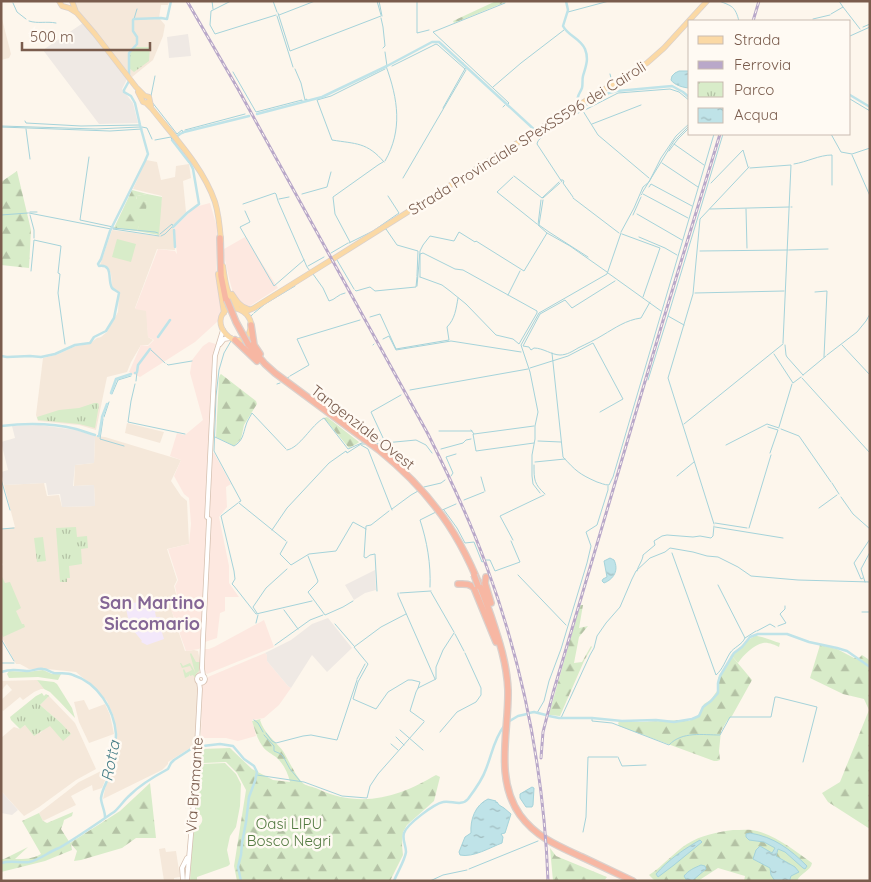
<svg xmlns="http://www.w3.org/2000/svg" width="871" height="882" font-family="Quicksand,sans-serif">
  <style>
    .residential { fill: #f5e8da }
    .commercial { fill: #fde8e0 }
    .industrial { fill: #efe9e4 }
    .education { fill: #f3e8fa }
    .grass { fill: #d8ecc9 }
    .forest { fill: url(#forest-firs) }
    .park { fill: url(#park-tufts) }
    .water { fill: url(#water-ripples); stroke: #a5d3da }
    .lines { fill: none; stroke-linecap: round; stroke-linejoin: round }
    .stream { stroke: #a5d3da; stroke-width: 1 }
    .canal { stroke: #bfe3e8; stroke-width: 2.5 }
    .secondary-casing { stroke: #d6c0b0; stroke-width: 5.5 }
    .primary-casing { stroke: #dad1cd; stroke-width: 6 }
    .highway-casing { stroke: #dad1cd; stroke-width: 8 }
    .secondary { stroke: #fff; stroke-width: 4 }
    .primary { stroke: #fbd9a5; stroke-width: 4.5 }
    .highway { stroke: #f7b7a3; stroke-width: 5.5 }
    .rail-casing { stroke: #b9a8c9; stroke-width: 3 }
    .rail { stroke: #fffaf3; stroke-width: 1; stroke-dasharray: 4; stroke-linecap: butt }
    .highway-bridge-casing { stroke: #dad1cd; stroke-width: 8; stroke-linecap: butt }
    .highway-bridge { stroke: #f7b7a3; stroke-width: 5.5 }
    .labels { text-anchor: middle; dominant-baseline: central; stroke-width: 5; stroke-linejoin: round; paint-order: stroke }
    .street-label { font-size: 15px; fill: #7a5c4d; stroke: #fffaf3 }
    .park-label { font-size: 15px; fill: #537a41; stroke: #fffaf3 }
    .water-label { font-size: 16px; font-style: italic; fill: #437c86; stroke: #fffaf3 }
    .quarter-label { font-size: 18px; font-weight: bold; fill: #846695; stroke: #fffaf3 }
  </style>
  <defs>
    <pattern id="forest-firs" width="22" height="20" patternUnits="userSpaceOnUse" patternTransform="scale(1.25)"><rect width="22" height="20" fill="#d8ecc9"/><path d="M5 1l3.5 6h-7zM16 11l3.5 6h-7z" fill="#b4c2a5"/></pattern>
    <pattern id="park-tufts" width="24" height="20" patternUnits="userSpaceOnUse" patternTransform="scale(1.25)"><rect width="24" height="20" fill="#d8ecc9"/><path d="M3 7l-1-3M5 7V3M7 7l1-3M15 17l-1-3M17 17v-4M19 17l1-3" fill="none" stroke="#b4c2a5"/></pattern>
    <pattern id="water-ripples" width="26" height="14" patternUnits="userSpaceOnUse" patternTransform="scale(1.25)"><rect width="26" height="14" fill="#bfe3e8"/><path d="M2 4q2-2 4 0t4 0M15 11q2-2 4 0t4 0" fill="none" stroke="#a0bbbe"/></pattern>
  </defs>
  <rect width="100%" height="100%" fill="#fdf6ec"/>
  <!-- residential -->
  <path class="residential" d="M71,1H169L168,5H161L159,18L165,25L163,36L153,60L132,77Z
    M1,15L11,54L9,58L1,60Z
    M146,160L157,162L161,180L175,177L176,166L189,164L191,178L183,181L186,212L173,226L175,250L157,249L135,308L147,310L148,337L153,340L148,345H141L131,362L127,372L107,377L96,430L79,425L38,421L36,415L43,358L56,355L76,346L89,344L97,338L101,337L107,332L118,312L119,292L115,290L112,287L111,274L108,267L104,265H100L112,230L157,236L162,196L133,189Z
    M127,423L164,432L160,443L125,433Z
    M95,436L105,437L181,460L171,481L181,496L187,501L189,544L167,549L177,580L174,586L179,605L171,609L185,651L194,650L198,651L200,661L195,745L168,762V764L162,770L103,799L105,789L111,769L116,746L114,717L107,701L95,688L76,672L47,669H29L20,664H16L1,636V566L3,565L1,560V529L15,527L4,485L44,483L47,496L59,495L62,507L95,506L94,485L74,486L75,465L94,463Z
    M37,680L44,689H41L34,692L23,700L20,697L3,711L1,709V700L12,690L7,684L4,687L3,689L1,690V681Z
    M49,696L75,723L96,769L76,780L39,807L24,816L1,791V738L14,727L20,729L25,725L40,733L49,725L71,735L61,723L40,705Z
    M84,700L89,710L105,704L110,715L114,734L89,743L79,722L74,702Z
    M109,767L106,778L102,788L93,791L92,785L71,796L76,805L43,821L39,813L79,782Z
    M165,848L166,852L176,851L180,877L174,878V881H164L159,849Z"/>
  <!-- commercial -->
  <path class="commercial" d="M210,203L217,227L216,268L221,312L220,317L217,322L195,342L140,377L129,372L141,345L148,346L154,340L148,337L146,311L135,309L158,249L175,251L177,254L174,228L195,207Z
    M245,237L278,288L250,306L246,307L242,305L233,293L230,282L223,251L224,249Z
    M209,342L216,344L214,352L209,452L214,453L231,484L226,487L227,507L219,517L229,566V583L239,597H225V611L220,613L217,638L205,642L199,649L186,651L171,609L179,605L175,586L178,580L168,549L189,544L191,524L189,498L184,494L174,476L181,460L170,456L177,433L185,435L203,420L190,373L192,360L203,346Z
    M264,620L274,647L207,674L203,670L204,649H209L214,647Z
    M265,653L267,655V661L288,686L291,688L279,705L264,718L252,720L256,736L238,741L226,738H201L202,684L205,682L208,677Z"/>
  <!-- industrial -->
  <path class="industrial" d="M83,23L127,79L122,89L133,103L138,123L99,124L43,50Z
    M188,34L191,56L169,58L167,37Z
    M40,425L76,430L95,436L94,463L75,465L73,486L94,485L95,506L62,507L60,494L48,495L46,483L4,485L1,472L8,470L1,442L15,438L12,426Z
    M375,570L376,590L365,593L354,600L345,585Z
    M328,618L352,648L327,672L312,655L291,688L288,686L267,661V655L265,653L291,640L312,624Z
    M1,791L18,810L12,815L1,813Z"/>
  <!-- education -->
  <path class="education" d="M155,600L158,610L155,612L156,617H160L162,625L160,626L164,639L147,645L141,642L142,641L133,630L134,629L128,618L125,604Z"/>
  <!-- grass -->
  <path class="grass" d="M147,194L162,197L159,235L137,231L147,202L136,200L137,196Z
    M117,239L136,244L131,262L112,257Z
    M1,575L5,583L10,582L21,608L16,611L22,624H24L25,627L3,637L1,632Z
    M755,636C763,636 772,641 780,643L779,647C775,645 768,642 763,643C754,645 743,655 738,663L731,655L748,640Z
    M191,653L196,662H200L199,671L196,674L195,678L193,675L190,676L189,674V676L185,678L183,670L184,669L186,673L192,670L190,666L182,668L180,663H181L183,666L190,663L195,672L190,654Z
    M43,670L52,674H61L58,680L38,677L9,678L7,674L9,671L27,672Z
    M37,680L54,682L57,684L72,708L75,718L59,701L50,692L44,689Z
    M225,763L236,774L241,784L240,806L236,827L230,836L227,850L230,864L228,866L197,877V881H190L193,830C199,827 205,822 201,815L196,813L199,766L202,764Z"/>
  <!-- forest -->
  <path class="forest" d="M496,1H508L454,23L453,21Z
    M17,171L31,230L29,268L1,265V182Z
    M132,190L147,194L137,196L136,199L147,202L144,224L139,226L137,231L114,228Z
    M221,374L256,401L257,404L244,425L241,439L234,446L216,437L219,378L220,375Z
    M327,417L359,442L358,443L349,448L324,418Z
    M580,605H583L579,628L588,626L579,637L574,663L582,662L591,646L592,647L584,661L560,716L550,715L549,714Z
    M820,645L837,649L854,658H859L862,655L868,659L870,662V829L828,802L822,793L840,782L869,710L864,699L843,694L810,678Z
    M731,655L752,680L732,716L727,721L721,731L719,751L720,760L717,761H714L619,726L618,723L620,721L640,722L682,720L689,721L696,717L699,714L704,704L709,701L712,698L717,691L718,678L726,667Z
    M261,719L260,720C264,733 275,741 283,751C288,759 297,779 304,784C307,786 314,787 318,789C345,802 374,802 401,792C413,788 425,781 436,775L440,777L434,801L407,825L403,832L402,845L403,855L390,881H237L234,866L246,790L237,773L226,762L203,763L201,749L230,748L252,769L273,780L290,782C288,773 283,763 276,757C272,754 267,752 263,747C257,739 255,730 252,721Z
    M150,783L156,838H136L122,848L81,860L74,861L77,851L71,844L72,850L45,861L1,872V859H4L28,847L15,859C25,859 32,859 41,854L22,821L39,813L43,821L47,823L73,812L72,816L64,820L63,824L61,829L70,843L120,811Z
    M733,830C741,830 750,829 757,831C778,837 795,851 812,863C811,871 800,873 797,881H744L745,876L718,868L698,881H655L649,875C663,866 673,853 687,844C701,835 718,832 733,830Z
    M550,848L556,856L607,877L604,881H553Z"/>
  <!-- park -->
  <path class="park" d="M135,47H150L149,61L134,72L129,68L130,53Z
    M94,403H98L99,405L95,428L79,424L38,420L37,417L59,410L79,408Z
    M76,527L77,537L87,536L88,548L81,549L82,564L69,566L70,578H67V582H60L56,528Z
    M43,537L46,561L37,562L34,538Z
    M42,693L44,696L46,694L49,696L40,705L61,723L71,734L63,741L50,726L34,736L25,725L20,729L11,720L10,717L36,696Z"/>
  <!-- water -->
  <path class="water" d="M679,71H690V88C684,88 674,85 671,80L672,76L675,73Z
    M610,558L614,560C619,570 614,579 604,583L602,581L603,579L607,577L604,561Z
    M532,787L534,788L533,805L532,807H526L520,798V794Z
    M488,799L496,801V803L497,802L499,805L504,808L511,814L505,833L501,834L503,837L502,843C491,847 473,858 460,855L459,852L465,837L471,833C470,820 475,805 488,799Z
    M750,833C774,837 790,849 807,866L805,869L803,868L785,852L778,849L776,856L795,867L799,872L791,876L790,879V881H775L771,875L770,868L753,859L756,850L760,846L772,853L775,848L764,842L749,840L746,837V834Z
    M700,840L702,842L674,865L658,877L656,874C668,860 684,849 700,840Z
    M701,865L705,866L706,869L692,881H687L684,876C689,870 694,868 701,865Z"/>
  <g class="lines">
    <!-- stream -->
    <path class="stream" d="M212,1L213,9
      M231,1L211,11L210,25L215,34L276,15
      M273,1L277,12
      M377,1L381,15
      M379,1L382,16
      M417,1V33L429,30
      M719,1C732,6 735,6 739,21
      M839,1L843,7
      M13,3L17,12L26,19
      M505,3L433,32L509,103L507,105
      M568,12L609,1
      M278,13L290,51L381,16
      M831,14L843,7L860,29
      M279,15L315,1
      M277,16L293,67
      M381,18L383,27L385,46L383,48
      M134,19L137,9
      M813,19L830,15
      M29,21C38,24 46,21 56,23
      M863,27L870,24
      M850,36L870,27
      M385,52L387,66
      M462,63H463
      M392,66L436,44L438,45L465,69
      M295,69L301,83L305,100L307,99V101
      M233,72L256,112L302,100V102
      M610,74L612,82
      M493,87L521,63L564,30
      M613,90V92
      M151,96L155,76
      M850,99L870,111
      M152,102L177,134L182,130L183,133
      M503,107L505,105
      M443,108L466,67
      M25,121L26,123L81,126L140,125
      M592,124L641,105
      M1,126L96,129L140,127
      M1,127L110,131L142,129
      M142,127L147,128L152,139
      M26,129L30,159
      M552,129L580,112
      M185,130L245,114
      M547,131V133C544,137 538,138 537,144L562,182
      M831,134L841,152L852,154L870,148
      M155,140L171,137L172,140
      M674,144L704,165
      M669,151L678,139L690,127
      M852,155L870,196
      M89,157L80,220L113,227
      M385,161C403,130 398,99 386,66
      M384,162C367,142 356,144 332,140L317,100L331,96L385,69
      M662,163L698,187
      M794,164C807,162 819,155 832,155V185
      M750,168L791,165L783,343
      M514,176L542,198L559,182
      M513,177L497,192L537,224
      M403,178L466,70
      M649,178L598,135L583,111L618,93L670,89L679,92L690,101
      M561,180H563L564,182L563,183L573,197
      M711,183L743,150L748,167
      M649,187L651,184L692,206
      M642,193L674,141L690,125
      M302,194L327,187L331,172
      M643,194L688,218
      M641,195L642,194
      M543,198L560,183
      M573,198L619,233
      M279,199L289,197
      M543,200L539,225L549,232L588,257
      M243,204L275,193L276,194L278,201L307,267L310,271
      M791,207H792
      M710,209L789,207
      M746,209L747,248
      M245,211L250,222L240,227L274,286L304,260
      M30,212H37
      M29,213L111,229
      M637,214L682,240
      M1,215L28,213
      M30,215L34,230V238
      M633,215L641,197
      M113,228L155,232L158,233
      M113,229L159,236
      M384,229H386L397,245L418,251L417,276
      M621,232L634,208L643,187L649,182L661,158L676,136L690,123
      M547,233L570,246L607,272
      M160,234L172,224L173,226
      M622,234L660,248L643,297
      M161,236L165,234L173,226
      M639,237L665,248L677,255
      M350,242L335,214L333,197L378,165L383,162
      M349,243L373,231L399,213L388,196
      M789,250L828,249
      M700,251L788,250
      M331,253L348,243
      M337,260L354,289
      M308,266L324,257
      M31,271L34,240L61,246L58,273L60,274L58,293L65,344
      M608,273L661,311
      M313,274L323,288L329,301C335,300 338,294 345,293
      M420,277L442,285L450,291L466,304L496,335L513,339L519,344L537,313V311L463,270L455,269L423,253L420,254V277
      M615,281L572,308L565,300L540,314L523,346L529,347L531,350L534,348C543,348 552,355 560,355C567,355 573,351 578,348C586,344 595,340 603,335C615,328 626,320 641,318L650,302
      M417,286L420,251L423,245L430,236L454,241L459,232L475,242L476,241L524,271L547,233L538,225L541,200
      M355,290L356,291L370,287L375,291L416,287L417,277
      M815,292L827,291L824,357
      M695,293L784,291
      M508,295L520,271
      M254,313L265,304L295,286
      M251,316L253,314
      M370,317L380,314L396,349L449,340L447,327C455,319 456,309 458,298
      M684,325L668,316L723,134
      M383,339L389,336L396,350L451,341L521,352
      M231,341L224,353L219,370L216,396L214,451L241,501L239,502
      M373,345L374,344
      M785,345L786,355L787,357L803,375
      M842,345L870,375
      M150,349L165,363
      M552,353L563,457C576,471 579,474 597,482C601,483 604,485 609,485L613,477L714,134
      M774,354L793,383L801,377
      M827,355L857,332L866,321L870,314
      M167,364L168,365L192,361
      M530,368L568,356L593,343L623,399L600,412
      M803,375L826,356
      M290,376L309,365L297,339L360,320
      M287,378L289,377
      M802,378L870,453
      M648,380L668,316
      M136,381L137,372
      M135,384L131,401L128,422L185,434
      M277,384L280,383
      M410,390L528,369
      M112,394L118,380L131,376
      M104,417L109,402
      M103,419L100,439L124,446
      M684,424L783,344
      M768,427L778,430L770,453
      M779,427L792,384
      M781,429L799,436L831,482
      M471,430L474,434H473L476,451L534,443
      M439,431H472
      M474,434L534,426
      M215,437L234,446C243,441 243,434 246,425C247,421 250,417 252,413L286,449
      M370,441L384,440L371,412L401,395
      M538,441L561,442
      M374,444L416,440L426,445L432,453
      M361,445L368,449L392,510
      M726,445L767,424L779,428
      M441,449L463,443L466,440L471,439
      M287,450C300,448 311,425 324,418L348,449L364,442
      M535,462L565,459
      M534,465C534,480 534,484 545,494
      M451,476L453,473L446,457L456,454
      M677,476L694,462
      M481,477L485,491
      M1,479L10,510
      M832,483L839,494
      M424,487L441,483L445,480
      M540,493L533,484L532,476V455L535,439V426L538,412L530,372L521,345L539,313L607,274L621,233
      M841,497L853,514L870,529
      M464,500L484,492
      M238,503L221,516L234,571L235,579L232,584L234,586L256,614L312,601
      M239,503L286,541
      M819,508L837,495
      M392,509L411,495L418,491
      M444,510L457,528L465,543L474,542L482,562L484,561
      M440,511L456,504
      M715,523L747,528
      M714,524L668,378L693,294L700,219L749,167
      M715,527L783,538
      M749,528L771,455
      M1,529L14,528
      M272,530L287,508L329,463L346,451L347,453L361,444H368
      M513,540L500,516L544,495
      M287,542L280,554L291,565L309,554L336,551L353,522L366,529
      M672,553L716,675C723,669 725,661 730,653C734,647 742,645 745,638
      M308,556L318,581L317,583L308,592L325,615L343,607L353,601
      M486,560H490L495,571L520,562L511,541
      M637,571C638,566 643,560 643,555L655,545L654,541L662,536L667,535L693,537L700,536L711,538L713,536L714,526
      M518,575L566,625
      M863,578L861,579L854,563L870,539
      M865,582L861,569L870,552
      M718,585L745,638L756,631
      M430,587C431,564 427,541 420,520L436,512
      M377,591L375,554L370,555L366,558L364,557L366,526L371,525L389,511
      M431,592L454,632
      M398,593V595L435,679
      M400,593L431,591
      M284,610L298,629
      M862,612H870
      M257,613L253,607L266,588L287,569
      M406,614L381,627L354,647L368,664L358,682L353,699L376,709L388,692L408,680H412L420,682L418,688
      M256,623L258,615
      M335,624L354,646
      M778,626L786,623L780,614L785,609V606
      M757,631L770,624L775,627
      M455,634L464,651
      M1,639L14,661
      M275,645L310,620L323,615
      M1,663H14
      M357,679L365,664
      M537,713L544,701L549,681L561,649L587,563L591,546L586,532L597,525L608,490V486
      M561,718L590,655L594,648L597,636L606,623L620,607L632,579L636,571L650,558L665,552L670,548L693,552L707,556L718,557L738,567L751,576L798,580L870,582
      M592,718V721L612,723L669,745C682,731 703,735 720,735L730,717H771L775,697H777L817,707L803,762
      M254,720L258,723L263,732
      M424,721L410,711L416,692L418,688L436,679V667L443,650L454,633
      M400,730L423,750
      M440,732L457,712L476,702L481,695V688L465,653
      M266,733L272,741L276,743L303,736L311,735L337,740L357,680
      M264,735L274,746V751L281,754L283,756L290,769L300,781
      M396,737L404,745
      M391,744L398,750
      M618,757L622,766L646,765
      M257,775L304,782L342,796L367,798L370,786L378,774L424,722
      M583,832L586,817L588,757H617
      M469,869L538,841
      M430,881L443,875L467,870"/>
    <!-- canal -->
    <path class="canal" d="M129,75V53L137,44V37L133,31V20L134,19L161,18L167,19L171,1
      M850,95L870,107
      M257,114L322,97L387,66L432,42H439L538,133L546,130L573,112L609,93L617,91L672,86L683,92L690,98
      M557,117L556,115L578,103C577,95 579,95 582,88C583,84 582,80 583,76C586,66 589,59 585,49C580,38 568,36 563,26L568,10L566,1
      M176,137L180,134L184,132L249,116
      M174,139L172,140L189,162
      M173,227L187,213L199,204L193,169L190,163
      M174,230L175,247
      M158,337L170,320
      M1,356L7,357L30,356L41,357L55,354L75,345L90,343L94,337L106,331L114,318L119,293C117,291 114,290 112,288C107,280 114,264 99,266L98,264L101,259L110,231L145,161L148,154L140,125L135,103L131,96L124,92V90L129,81
      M135,373L137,372L138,365L150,349
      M111,393L116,379L131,374
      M102,417L107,404
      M1,426C26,423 52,423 76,429C83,431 88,433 95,435
      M98,436H99L102,418
      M1,672C12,669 17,670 28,671C33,671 38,668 43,669C47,669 50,672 54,673C60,674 67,672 73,675C98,683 114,709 116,734C116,743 111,768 109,776C106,784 102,790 101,798C101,804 105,810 105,817
      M529,713L534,712L546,715
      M549,716L559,718H592L622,721L656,720L674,722L692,719L699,716L703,707L711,701L718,693V683L720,676L734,653L742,647L750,637L758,634H787L809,642L837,648L847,651L870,667
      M508,722L518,716L527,714
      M1,863C11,860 19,863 29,862C40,860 48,852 59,848C78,837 96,824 114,812C120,807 124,800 130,795C141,784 155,776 168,769L171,763L174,760L194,747L220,744L233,746L244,759L254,766L257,772L255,781L249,797L246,822L242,843L241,855L238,867L241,881
      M394,881C397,873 405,860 406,852C406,845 402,840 404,833C407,824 434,804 443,802C451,800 461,807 468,799C474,791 483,778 486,769C492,754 494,739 504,726"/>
    <defs>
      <path id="secondary" d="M220,344L224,339L231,338
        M207,517L215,356L223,330
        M197 679a4 4 0 1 1 8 0a4 4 0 1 1-8 0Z
        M203,675L202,668L203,639L209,519
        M183,881L182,868L187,858
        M187,881L194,800L200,689L199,682"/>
      <path id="primary" d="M59,1L62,6L69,8L77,13L95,34L136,87L145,96L149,97L151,106
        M72,1L76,12
        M138,92L143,102L146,103L148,102
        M146,103L152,109C174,137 203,167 215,202C219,215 220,228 221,241
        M333,259L538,130L647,63L664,48L707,1
        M223,266C225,281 227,297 238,309
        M218,274L224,313
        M232,294C236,300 240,307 248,309
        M229,308C243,307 256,319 249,333C238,355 205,322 229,308Z
        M243,310L247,311L254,308L331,260"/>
      <path id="highway" d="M220,238L221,276L226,301
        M251,325L254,345L260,354
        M235,340L257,361
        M248,344L265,364L275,373L379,450C438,498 467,545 491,616C499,640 507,664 508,690C509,731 494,778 520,815C536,837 558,846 582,857C599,865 616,873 633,881
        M486,577L485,583L491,603
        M458,584C464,584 469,583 474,588L496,642"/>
    </defs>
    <!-- secondary casing -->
    <use href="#secondary" class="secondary-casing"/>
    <!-- primary casing -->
    <use href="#primary" class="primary-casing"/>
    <!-- highway casing -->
    <use href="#highway" class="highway-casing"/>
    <!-- secondary -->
    <use href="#secondary" class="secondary"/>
    <!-- primary -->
    <use href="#primary" class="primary"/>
    <!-- highway -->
    <use href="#highway" class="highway"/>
    <defs>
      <path id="rail" d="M187,1L238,89L428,434C449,476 469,518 485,562C523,664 544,773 548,881
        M753,21L759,1
        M541,758L543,732L553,693L662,324L720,134"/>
    </defs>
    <!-- rail casing -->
    <use href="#rail" class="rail-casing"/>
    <!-- rail -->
    <use href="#rail" class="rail"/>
    <defs>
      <path id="highway-bridge" d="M227,300L236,322L248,344
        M474,575L478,586"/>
    </defs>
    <!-- highway-bridge casing -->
    <use href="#highway-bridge" class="highway-bridge-casing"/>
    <!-- highway-bridge -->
    <use href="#highway-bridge" class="highway-bridge"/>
  </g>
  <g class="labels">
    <!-- street labels -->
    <g class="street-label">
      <text transform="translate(527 138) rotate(-32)">Strada Provinciale SPexSS596 dei Cairoli</text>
      <text transform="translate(363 427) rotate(38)">Tangenziale Ovest</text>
      <text transform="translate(194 785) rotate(-86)">Via Bramante</text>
    </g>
    <!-- park labels -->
    <g class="park-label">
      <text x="289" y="823">Oasi LIPU<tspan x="289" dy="17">Bosco Negri</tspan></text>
    </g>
    <!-- water labels -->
    <g class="water-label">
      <text transform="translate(110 761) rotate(-79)">Rotta</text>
    </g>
    <!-- quarter labels -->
    <g class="quarter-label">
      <text x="152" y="602">San Martino<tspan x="152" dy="21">Siccomario</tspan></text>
    </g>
  </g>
  <!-- border -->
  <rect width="871" height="882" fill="none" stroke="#7a5c4d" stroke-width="5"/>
  <!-- legend -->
  <rect x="688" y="20" width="162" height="115" fill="#fffaf3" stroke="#cabbb1"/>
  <rect x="698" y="36" width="25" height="8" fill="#fbd9a5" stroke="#cabbb1"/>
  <text x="734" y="45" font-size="15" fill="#7a5c4d">Strada</text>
  <rect x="698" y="61" width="25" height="8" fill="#b9a8c9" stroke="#cabbb1"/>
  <text x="734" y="70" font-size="15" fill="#7a5c4d">Ferrovia</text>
  <rect x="698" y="82" width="25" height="15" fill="url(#park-tufts)" stroke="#cabbb1"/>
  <text x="734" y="95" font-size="15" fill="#7a5c4d">Parco</text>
  <rect x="698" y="108" width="25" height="15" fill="url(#water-ripples)" stroke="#cabbb1"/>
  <text x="734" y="120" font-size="15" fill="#7a5c4d">Acqua</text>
  <!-- scale -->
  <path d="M22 42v8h128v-8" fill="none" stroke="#7a5c4d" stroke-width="2.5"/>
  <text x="30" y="42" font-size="15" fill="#7a5c4d" stroke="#fffaf3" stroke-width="4" paint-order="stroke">500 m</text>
</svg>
